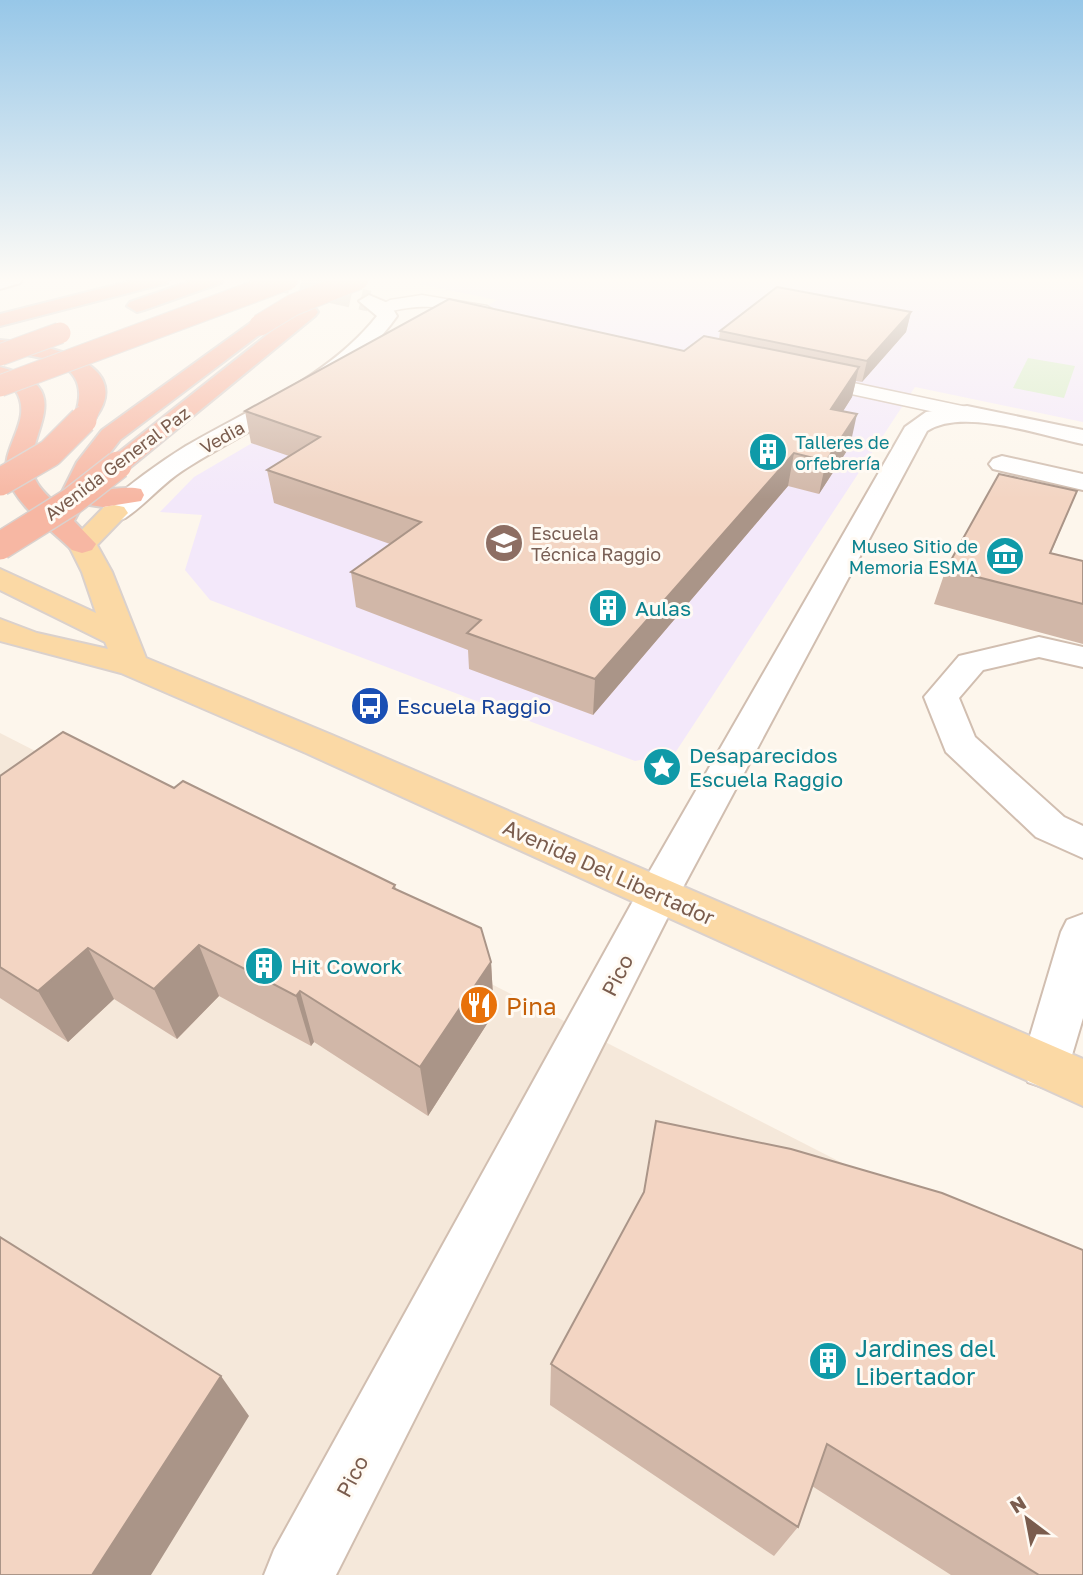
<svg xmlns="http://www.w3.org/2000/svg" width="1083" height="1575" font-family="'Golos Text',sans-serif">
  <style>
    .residential { fill: #f5e8da }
    .education { fill: #f3e8fa }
    .green { fill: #d8ecc9 }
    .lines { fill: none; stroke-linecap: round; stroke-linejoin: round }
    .tertiary-tunnel { stroke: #dcd0c4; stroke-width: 21; stroke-dasharray: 21 10; stroke-linecap: butt }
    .service-casing { stroke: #d1beb0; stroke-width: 3 }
    .pedestrian-casing { stroke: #d1beb0; stroke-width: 4 }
    .minor-casing { stroke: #d1beb0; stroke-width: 4 }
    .tertiary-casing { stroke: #d1beb0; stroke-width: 4 }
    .primary-casing { stroke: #dad1cd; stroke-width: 4 }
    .motorway-casing { stroke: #dad1cd; stroke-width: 4 }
    .service { fill: #fff; fill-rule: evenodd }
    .pedestrian { fill: #fff; fill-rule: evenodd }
    .minor { fill: #fff; fill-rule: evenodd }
    .tertiary { fill: #fff; fill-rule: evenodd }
    .primary { fill: #fbd9a5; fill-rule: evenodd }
    .motorway { fill: #f7b7a3; fill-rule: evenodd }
    .motorway-bridge-far1-casing { stroke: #dad1cd; stroke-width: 23; stroke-linecap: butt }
    .motorway-bridge-casing { stroke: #dad1cd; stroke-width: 30; stroke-linecap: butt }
    .motorway-bridge-far1 { stroke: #f7b7a3; stroke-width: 21 }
    .motorway-bridge { stroke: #f7b7a3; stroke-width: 27 }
    .wall { fill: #d1b7a8 }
    .shaded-wall { fill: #aa9588 }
    .building { fill: #f3d5c3; stroke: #aa9588; stroke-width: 2 }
    .labels { text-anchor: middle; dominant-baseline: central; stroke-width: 6; stroke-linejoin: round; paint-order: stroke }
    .far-street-label { font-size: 18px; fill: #7a5c4d; stroke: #fffaf3 }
    .far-culture-label { font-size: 18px; fill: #0d838f; stroke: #fffaf3; text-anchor: start }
    .far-education-label { font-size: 18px; fill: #785e54; stroke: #fffaf3; text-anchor: start }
    .culture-label { font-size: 21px; fill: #0d838f; stroke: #fffaf3; text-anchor: start }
    .transit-label { font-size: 21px; fill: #164399; stroke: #fffaf3; text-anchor: start }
    .street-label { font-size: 21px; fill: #7a5c4d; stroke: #fffaf3 }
    .near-food-label { font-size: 24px; fill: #c56008; stroke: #fffaf3; text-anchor: start }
    .near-culture-label { font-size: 24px; fill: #0d838f; stroke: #fffaf3; text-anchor: start }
  </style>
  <rect width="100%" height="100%" fill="#fdf6ec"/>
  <!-- residential -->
  <path class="residential" d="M0,733L1083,1286V1575H0Z"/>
  <!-- education -->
  <path class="education" d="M430,279H1083V422L915,387L675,753L635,761L210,600L185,570L202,515L160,512L194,477L497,300L419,284Z"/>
  <!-- green -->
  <path class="green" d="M1028,358L1075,366L1064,398L1013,388Z"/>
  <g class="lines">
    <!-- tertiary-tunnel -->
    <path class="tertiary-tunnel" d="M270,279L369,301"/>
    <defs>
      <path id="service" d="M422,295L487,306L495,311L487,316C444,307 426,302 383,313L375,308L390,300Z
        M811,374L967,407L977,413L967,419L805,384L802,380L805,376Z"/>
      <path id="pedestrian" d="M1002,456L1083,474V490L993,469L989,464L993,459Z
        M1039,637L1083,647V667L1039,657L983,670L959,698L975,737L1064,817L1083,826V858L1036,837L946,752L924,697L959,656Z
        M1083,914V1018L1064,1082L1046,1088L1028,1082L1021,1066L1061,932L1067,920Z"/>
      <path id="minor" d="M0,279H22L20,283L0,289Z
        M967,406L1083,430V444C1042,436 963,407 927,431L680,893L336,1575H264L274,1550L644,881L905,427L926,412Z"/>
      <path id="tertiary" d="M369,295L390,304L397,316C346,389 255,424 182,471C162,484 144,506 125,518C118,522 111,521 104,519L100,513L104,507C130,484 157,464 186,446C251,408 329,377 377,316L359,301Z"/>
      <path id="primary" d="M114,505L124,507L128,513L97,545L112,572L146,658L332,735L1083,1059V1106L306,753L121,673L0,641V619L37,633L108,649L105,642L0,590V569L96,613L82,572L68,544L104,507Z"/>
      <path id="motorway" d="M139,279H169L167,283L0,326V314Z
        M197,279H223L221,283L144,310L137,312L127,306L130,302Z
        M308,306L315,308L318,312L315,316L127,470H109L105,465L109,460L301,308Z
        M260,319L267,321L270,325L267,329L120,440L102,463L90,489C107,492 124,485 141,489L144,495L141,501L103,507L83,504L74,521L96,544L92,550L82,553L72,550C51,529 16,506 7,476C0,447 34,420 16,391L0,383V367C82,388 24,433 33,473C36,486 47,495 56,504L77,462L102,430L253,321Z
        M0,340C35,343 137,359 96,417H80L76,412C93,360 39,356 0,352Z"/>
    </defs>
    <!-- service casing -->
    <use href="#service" class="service-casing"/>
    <!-- pedestrian casing -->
    <use href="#pedestrian" class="pedestrian-casing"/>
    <!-- minor casing -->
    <use href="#minor" class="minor-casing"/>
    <!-- tertiary casing -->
    <use href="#tertiary" class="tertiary-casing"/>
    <!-- primary casing -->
    <use href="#primary" class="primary-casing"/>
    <!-- motorway casing -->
    <use href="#motorway" class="motorway-casing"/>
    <!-- service -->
    <use href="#service" class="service"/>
    <!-- pedestrian -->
    <use href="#pedestrian" class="pedestrian"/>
    <!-- minor -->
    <use href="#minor" class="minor"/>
    <!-- tertiary -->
    <use href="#tertiary" class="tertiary"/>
    <!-- primary -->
    <use href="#primary" class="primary"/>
    <!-- motorway -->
    <use href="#motorway" class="motorway"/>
    <defs>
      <path id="motorway-bridge-far1" d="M260,325L293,305L358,279
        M0,355L60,333
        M0,386L288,279
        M82,422L88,412"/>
      <path id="motorway-bridge" d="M0,482L50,453L83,420
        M0,546L72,501L118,465"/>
    </defs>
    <!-- motorway-bridge-far1 casing -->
    <use href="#motorway-bridge-far1" class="motorway-bridge-far1-casing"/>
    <!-- motorway-bridge casing -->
    <use href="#motorway-bridge" class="motorway-bridge-casing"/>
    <!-- motorway-bridge-far1 -->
    <use href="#motorway-bridge-far1" class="motorway-bridge-far1"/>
    <!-- motorway-bridge -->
    <use href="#motorway-bridge" class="motorway-bridge"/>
  </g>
  <!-- wall -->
  <path class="wall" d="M911,312L906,332L862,382L856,381L852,397L843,411L850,446L819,494L788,486L593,715L469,669L468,650L356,607L351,572L390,544L274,503L267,470L289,456L251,443L245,411L684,351L719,339L720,331Z
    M1077,491L1051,553L1083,561V644L934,604L946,569Z
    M0,776L174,788L395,885L396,889L491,962L494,1013L428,1116L314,1042L311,1046L219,996L177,1039L114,999L68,1042L0,998Z
    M644,1192L1083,1575H951L812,1486L798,1527L774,1556L550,1405L551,1364Z"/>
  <!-- shaded-wall -->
  <path class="shaded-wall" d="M911,312L906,332L862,382L867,361Z
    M859,367L852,397L825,440L831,409Z
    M857,414L850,446L819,494L826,461Z
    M794,453L788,486L593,715L595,679Z
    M199,945L219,996L177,1039L154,989Z
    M88,948L114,999L68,1042L38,991Z
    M491,962L494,1013L428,1116L420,1067Z
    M300,991L314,1042L311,1046L296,996Z
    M221,1376L249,1416L151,1575H92Z"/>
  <!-- building -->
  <path class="building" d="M777,287L911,312L867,361L720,331Z
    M449,299L684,351L704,336L859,367L831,409L857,414L826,461L794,453L595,679L467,633L481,620L351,572L421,522L267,470L320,437L245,411Z
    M999,474L1077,491L1050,553L1083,561V604L946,569Z
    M63,732L174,788L183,781L395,885L393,888L481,928L491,962L420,1067L300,991L296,996L199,945L154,989L88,948L38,991L0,967V776Z
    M656,1121L791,1149L942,1193L1083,1250V1575H1039L827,1444L798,1527L551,1364L644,1192Z
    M0,1237L221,1376L92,1575H0Z"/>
  <!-- sky -->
  <linearGradient id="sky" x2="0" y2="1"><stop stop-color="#97c7e8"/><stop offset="0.56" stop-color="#fefbf6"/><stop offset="1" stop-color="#fefbf6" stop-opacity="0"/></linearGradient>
  <rect width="1083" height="499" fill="url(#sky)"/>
  <!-- icons -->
  <defs>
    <symbol id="building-disc" viewBox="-11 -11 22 22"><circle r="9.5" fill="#0f9aa8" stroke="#fffaf3"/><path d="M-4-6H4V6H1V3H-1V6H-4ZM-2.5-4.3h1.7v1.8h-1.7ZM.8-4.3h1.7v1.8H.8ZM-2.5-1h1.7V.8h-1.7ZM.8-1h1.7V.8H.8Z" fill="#fff"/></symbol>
    <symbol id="university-disc" viewBox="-11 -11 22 22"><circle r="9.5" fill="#8d6e63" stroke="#fffaf3"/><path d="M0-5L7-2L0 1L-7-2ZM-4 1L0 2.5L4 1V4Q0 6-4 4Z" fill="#fff"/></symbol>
    <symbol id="museum-disc" viewBox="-11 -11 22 22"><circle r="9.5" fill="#0f9aa8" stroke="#fffaf3"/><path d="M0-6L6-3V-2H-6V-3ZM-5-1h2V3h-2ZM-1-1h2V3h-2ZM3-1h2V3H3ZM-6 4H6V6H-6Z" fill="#fff"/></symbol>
    <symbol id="bus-disc" viewBox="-11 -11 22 22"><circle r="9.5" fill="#1a4fb4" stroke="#fffaf3"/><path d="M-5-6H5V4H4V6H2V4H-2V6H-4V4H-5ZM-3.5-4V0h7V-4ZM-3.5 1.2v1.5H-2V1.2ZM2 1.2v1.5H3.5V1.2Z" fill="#fff"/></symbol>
    <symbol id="sight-disc" viewBox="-11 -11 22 22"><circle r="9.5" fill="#0f9aa8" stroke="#fffaf3"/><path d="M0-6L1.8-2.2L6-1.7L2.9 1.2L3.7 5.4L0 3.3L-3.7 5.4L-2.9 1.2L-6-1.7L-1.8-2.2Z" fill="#fff"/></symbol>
    <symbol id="restaurant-disc" viewBox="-11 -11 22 22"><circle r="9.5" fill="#e8710a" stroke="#fffaf3"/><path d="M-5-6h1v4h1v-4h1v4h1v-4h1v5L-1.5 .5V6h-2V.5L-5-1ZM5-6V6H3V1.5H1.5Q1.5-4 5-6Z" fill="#fff"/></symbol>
  </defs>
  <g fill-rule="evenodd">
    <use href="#building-disc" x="746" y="430" width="44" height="44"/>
    <use href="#university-disc" x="482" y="521" width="44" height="44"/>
    <use href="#museum-disc" x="983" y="534" width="44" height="44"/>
    <use href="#building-disc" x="586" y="586" width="44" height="44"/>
    <use href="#bus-disc" x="348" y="684" width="44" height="44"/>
    <use href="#sight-disc" x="640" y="745" width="44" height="44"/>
    <use href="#building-disc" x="242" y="944" width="44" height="44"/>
    <use href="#restaurant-disc" x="457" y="983" width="44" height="44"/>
    <use href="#building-disc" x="806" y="1339" width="44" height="44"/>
  </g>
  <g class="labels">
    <!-- far-street labels -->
    <g class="far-street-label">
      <text transform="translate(222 437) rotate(-29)">Vedia</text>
      <text transform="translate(117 463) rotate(-37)">Avenida General Paz</text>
    </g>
    <!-- far-culture labels -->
    <g class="far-culture-label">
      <text x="795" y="442">Talleres de<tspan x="795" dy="21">orfebrería</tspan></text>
      <text x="978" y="546" text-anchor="end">Museo Sitio de<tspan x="978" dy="21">Memoria ESMA</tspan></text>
    </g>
    <!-- far-education labels -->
    <g class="far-education-label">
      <text x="531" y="533">Escuela<tspan x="531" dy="21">Técnica Raggio</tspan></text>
    </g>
    <!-- culture labels -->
    <g class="culture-label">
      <text x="635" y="608">Aulas</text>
      <text x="689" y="755">Desaparecidos<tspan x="689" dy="24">Escuela Raggio</tspan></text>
      <text x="291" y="966">Hit Cowork</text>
    </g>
    <!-- transit labels -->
    <g class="transit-label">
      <text x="397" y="706">Escuela Raggio</text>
    </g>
    <!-- street labels -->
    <g class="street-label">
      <text transform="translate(609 872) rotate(24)">Avenida Del Libertador</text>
      <text transform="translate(617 975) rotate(-63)">Pico</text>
      <text transform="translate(352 1476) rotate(-62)">Pico</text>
    </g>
    <!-- near-food labels -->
    <g class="near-food-label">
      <text x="506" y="1005">Pina</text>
    </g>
    <!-- near-culture labels -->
    <g class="near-culture-label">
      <text x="855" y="1347">Jardines del<tspan x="855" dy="28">Libertador</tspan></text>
    </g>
  </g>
  <!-- north arrow -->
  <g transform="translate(1027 1519) rotate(328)" stroke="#fffaf3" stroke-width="5" paint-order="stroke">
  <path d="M0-5L12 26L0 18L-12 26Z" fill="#7a5c4d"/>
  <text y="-10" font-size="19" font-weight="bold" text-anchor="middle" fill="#7a5c4d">N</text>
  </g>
</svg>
